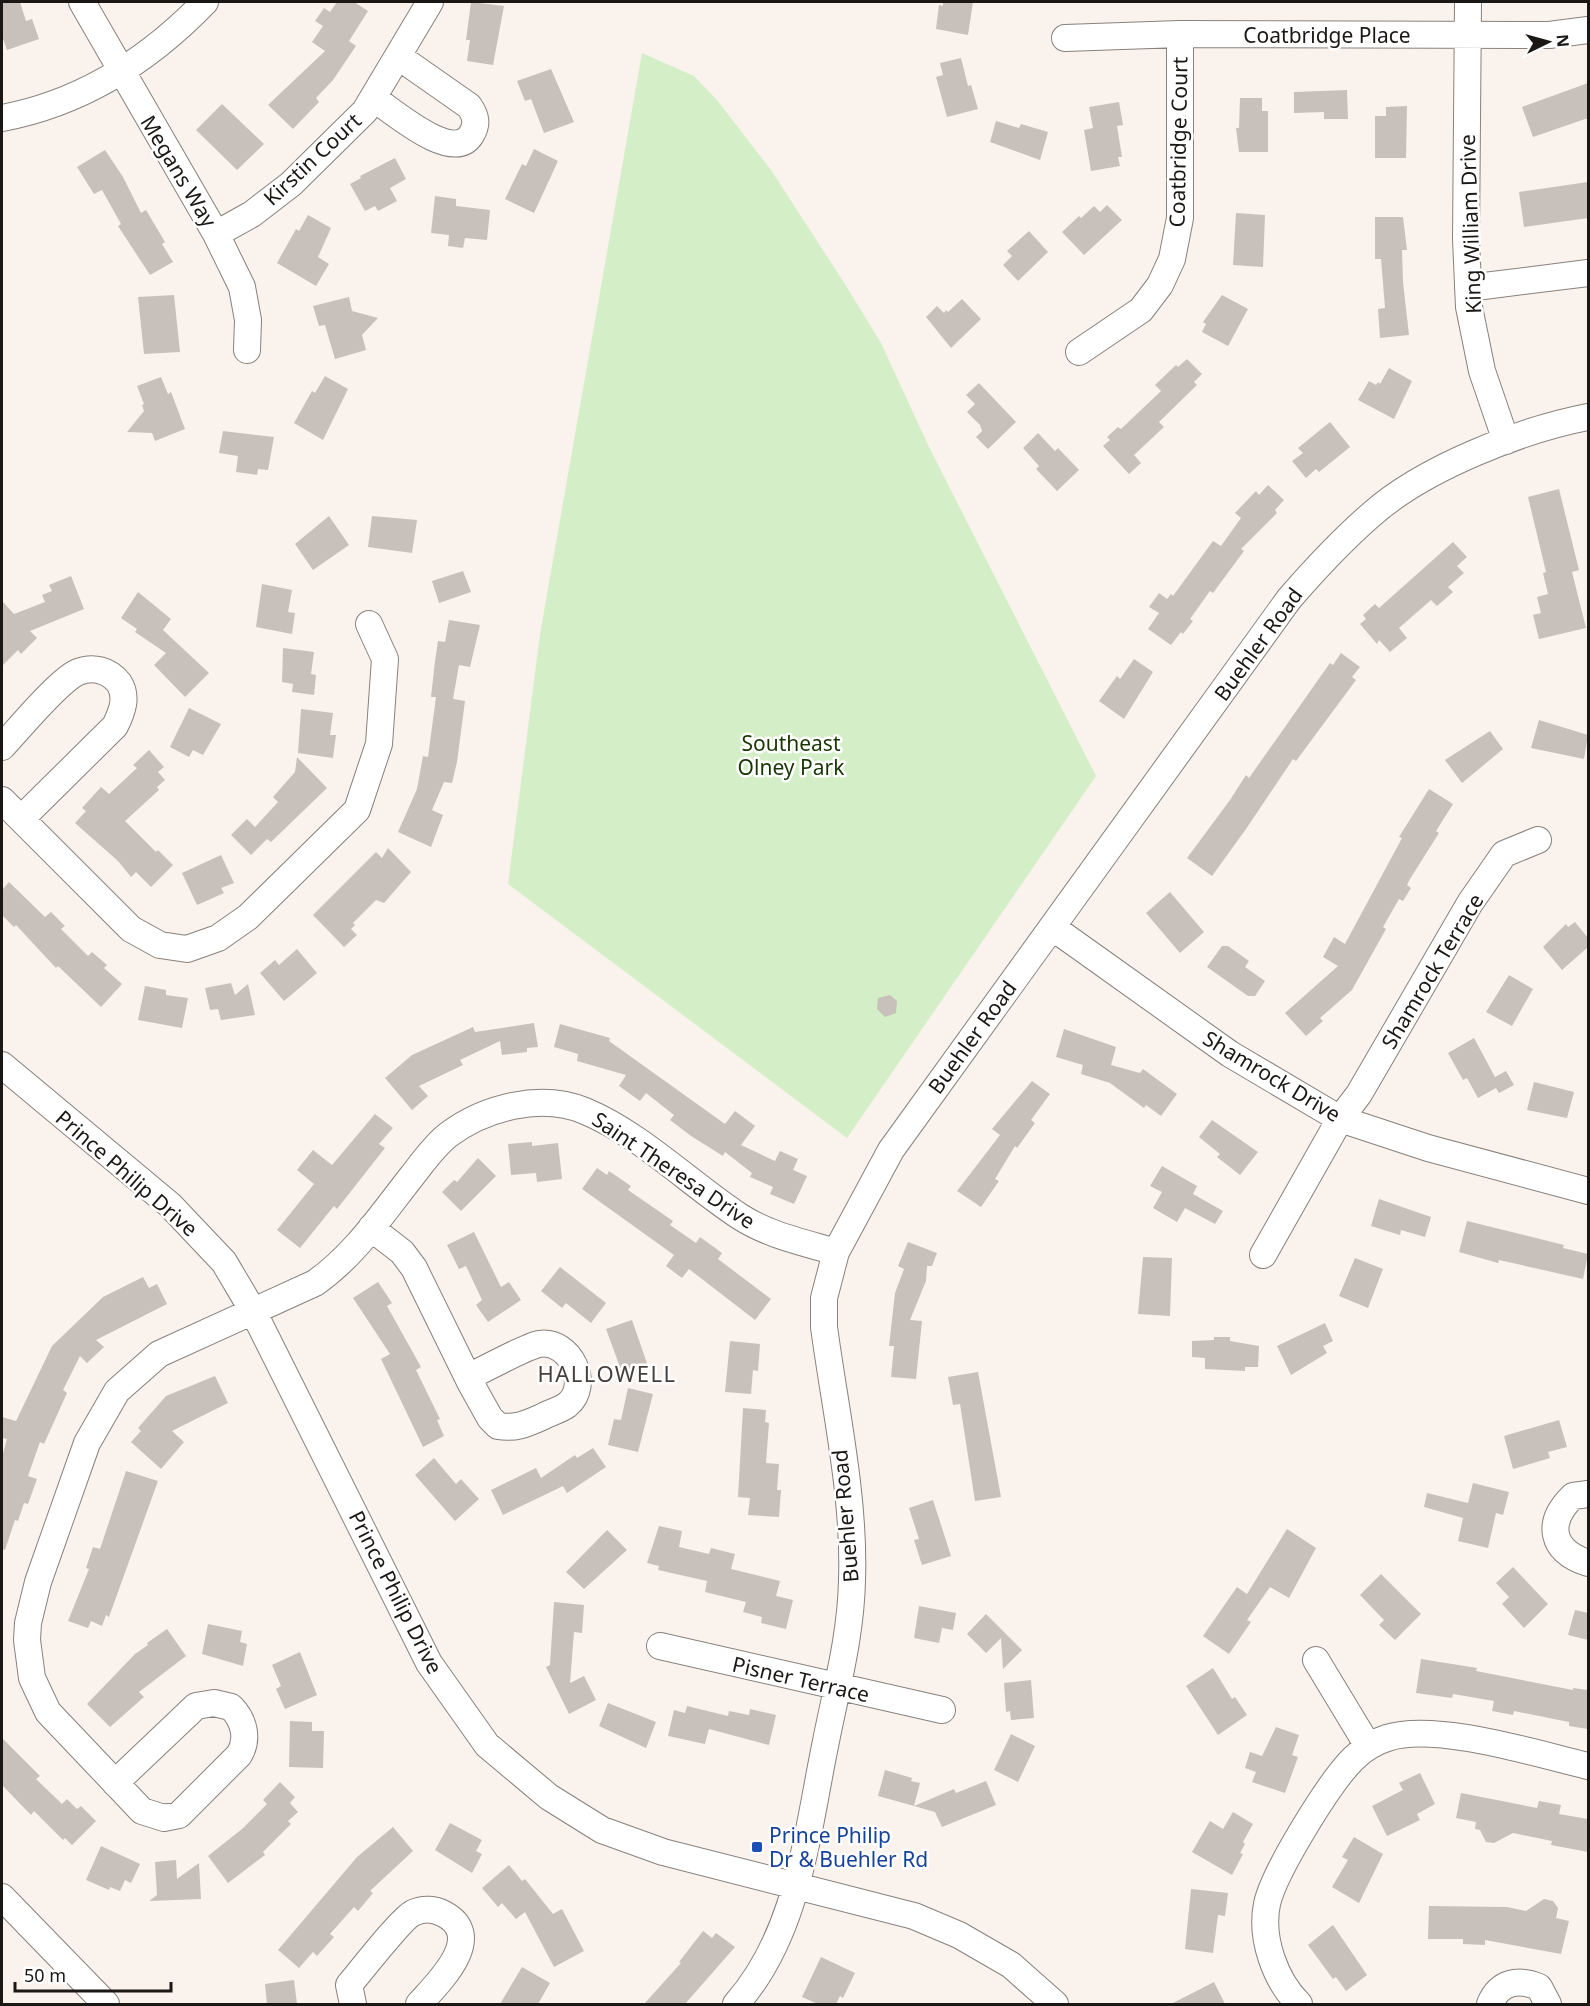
<svg xmlns="http://www.w3.org/2000/svg" width="1590" height="2006" font-family="'Noto Sans',sans-serif">
  <style>
    .green { fill: #d4efc7 }
    .building { fill: #c8c1bb }
    .lines { fill: none; stroke-linecap: round; stroke-linejoin: round }
    .minor-casing { stroke: #88817c; stroke-width: 28 }
    .minor { stroke: #fff; stroke-width: 26 }
    .transit-dot { fill: #1a4fb4; stroke: #fff; stroke-width: 2 }
    .labels { text-anchor: middle; dominant-baseline: central; stroke-width: 5; stroke-linejoin: round; paint-order: stroke }
    .street-label { font-size: 21px; fill: #1a1715; stroke: #fff }
    .park-label { font-size: 21px; fill: #183603; stroke: #fff }
    .transit-label { font-size: 21px; fill: #164399; stroke: #fff; text-anchor: start }
    .neighbourhood-label { font-size: 22px; letter-spacing: 1.5px; fill: #453f3b; stroke: #fff }
  </style>
  <rect width="100%" height="100%" fill="#faf2ed"/>
  <!-- green -->
  <path class="green" d="M642,53L694,76L717,100L771,170L843,281L881,343L929,447L1096,776L847,1138L508,884L540,634Z"/>
  <!-- building -->
  <path class="building" d="M2,2H20L26,21L32,19L39,39L7,50L2,36Z
    M337,2H354L368,11L349,41L356,46L333,80L316,98L319,102L293,129L268,105L325,51L312,42L323,26L315,21L324,8L330,12Z
    M471,2L504,6L493,65L467,61L470,40H466Z
    M943,2H973L968,35L936,29L939,5L943,6Z
    M961,58L968,86L971,85L978,109L947,117L936,77L943,75L940,63Z
    M551,69L574,122L544,133L531,99L525,101L517,81Z
    M1588,83V118L1533,137L1522,107Z
    M1347,90L1348,119H1324V112L1294,113V92Z
    M1240,98H1262V111H1268V152H1239L1236,128H1239Z
    M1119,102L1123,125L1117,126L1122,157H1118L1120,166L1091,171L1084,130L1093,128L1089,107Z
    M222,104L264,144L237,170L196,130Z
    M1407,106L1406,158H1375V116H1386V107Z
    M996,121L1019,128L1021,124L1048,132L1040,160L990,142Z
    M534,149L558,161L534,213L505,199L522,164L526,166Z
    M105,150L123,177L141,213L146,210L165,242L162,244L173,262L150,275L118,226L121,224L102,190L94,194L77,167Z
    M395,158L406,179L390,188L397,201L378,211L375,206L365,211L350,184L361,178L360,176Z
    M1588,182V218L1524,227L1519,192Z
    M435,196L456,199V206L490,210L487,240L465,238L463,248L448,246L449,235L431,233Z
    M1107,205L1122,220L1084,255L1062,232L1079,216L1081,218L1094,206L1100,212Z
    M1236,213L1265,215L1263,267L1233,265Z
    M308,215L331,228L318,257L329,264L316,286L277,263L296,229L299,231Z
    M1375,217H1403L1407,250H1402L1403,282L1409,335L1380,338L1378,309L1385,308L1381,259H1375Z
    M1029,231L1048,252L1018,281L1003,265L1012,256L1007,251Z
    M174,295L180,352L144,354L138,297Z
    M1222,295L1248,309L1228,346L1202,332L1206,324L1203,322Z
    M349,297L352,311L378,318L362,335L366,350L335,359L325,325L319,326L313,306Z
    M962,299L981,319L951,348L926,317L937,306L944,313L946,310L948,312Z
    M1187,359L1202,374L1194,382L1197,385L1159,422L1164,427L1134,455L1141,463L1129,474L1103,446L1110,440L1107,437L1118,427L1121,429L1161,391L1155,385L1176,365L1178,367Z
    M1389,368L1412,381L1394,419L1358,400L1369,381L1376,385L1378,382L1380,384Z
    M325,376L348,389L323,440L294,423L312,391L315,393Z
    M161,377L168,394L171,392L185,429L155,441L152,433L127,432L144,411L142,405L144,404L137,386Z
    M979,383L1016,422L988,449L976,437L982,431L980,425L967,412L975,404L966,395Z
    M1330,422L1350,447L1319,472L1316,469L1306,478L1292,461L1303,453L1298,448Z
    M223,431L274,437L268,470L258,469L257,475L236,472L238,456L219,453Z
    M1038,433L1055,451L1058,448L1079,470L1057,491L1036,469L1039,466L1023,448Z
    M1268,485L1284,500L1275,510L1277,513L1241,549L1244,551L1213,593L1210,591L1190,619L1193,621L1183,634L1181,632L1171,645L1148,629L1159,613L1149,607L1159,593L1167,599L1171,594L1173,596L1213,541L1221,546L1241,518L1235,513L1256,491L1259,495Z
    M1559,489L1579,570L1572,572L1586,628L1539,639L1533,615L1541,613L1537,597L1548,594L1543,573L1546,572L1528,497Z
    M329,516L349,545L313,570L295,544Z
    M372,516L417,520L412,553L368,547Z
    M1453,542L1467,557L1457,566L1464,573L1448,587L1453,592L1437,606L1431,600L1399,628L1407,638L1390,652L1379,640L1377,644L1360,624L1366,619L1363,615L1375,604L1379,608Z
    M463,571L471,592L439,603L432,581Z
    M71,576L84,609L30,631L37,638L21,654L18,650L2,666V601L14,614L45,602L42,595L52,591L49,585Z
    M262,584L292,590L288,612L295,613L292,634L256,627Z
    M138,592L171,619L163,630L209,673L185,697L154,665L166,653L135,632L137,629L121,618Z
    M449,620L480,625L470,667L459,665L453,699L465,701L457,762L452,783L444,782L432,810L443,815L431,847L398,832L417,789L423,756L428,757L436,697H431L435,661L438,641L445,642Z
    M283,648L314,652L311,674L316,675L314,695L292,692L293,684L282,682Z
    M1341,653L1360,667L1352,677L1356,680L1296,761L1293,759L1246,829L1212,876L1187,858L1230,800L1246,775L1249,778L1330,663L1333,665Z
    M1134,659L1153,672L1124,719L1099,701L1117,676L1120,679Z
    M189,708L221,724L203,755L193,750L189,757L170,747Z
    M301,709L333,713L330,735H336L333,758L298,753Z
    M1539,720L1588,735L1584,759L1531,748Z
    M1490,731L1503,749L1462,783L1445,760Z
    M149,750L164,767L158,772L165,780L157,787L159,790L125,821L156,852L158,850L173,865L151,887L136,872L131,877L118,861L75,823L86,811L82,808L101,787L109,794L137,768L133,765Z
    M297,757L327,788L271,842L267,839L251,855L231,835L247,819L255,827L278,802L273,797L295,772Z
    M1429,789L1453,804L1436,831L1439,833L1410,879L1407,885L1411,888L1403,901L1399,899L1383,927L1386,929L1352,990L1320,1018L1323,1021L1306,1036L1285,1013L1338,966L1323,957L1334,937L1345,944L1402,838L1399,837Z
    M388,848L411,872L384,903L376,900L353,923L355,925L351,929L357,935L344,947L313,915L376,852L382,858Z
    M221,855L234,883L221,888L224,893L197,905L182,873Z
    M9,882L45,917L51,912L65,926L61,929L88,956L92,952L107,965L104,968L122,984L101,1007L58,966L56,968L16,925L14,927L2,915V890Z
    M1170,892L1204,932L1180,953L1146,913Z
    M1575,922L1588,938V947L1562,970L1543,947L1566,924L1568,927Z
    M1222,946H1228L1249,961L1245,967L1265,981L1255,996H1248L1207,967Z
    M297,949L317,973L284,1001L260,973L275,960L279,965Z
    M1509,975L1533,989L1512,1026L1486,1012Z
    M231,983L235,995L248,984L255,1015L221,1020L218,1009L210,1010L205,988Z
    M145,986L166,990V995L188,998L182,1028L138,1020Z
    M890,995L897,1001L896,1013L885,1017L877,1009L878,998Z
    M534,1023L538,1047L527,1048V1052L502,1055L500,1041L460,1060L463,1065L419,1086L428,1096L412,1110L385,1078L412,1055L473,1027L475,1032Z
    M560,1024L610,1038L609,1041L725,1124L735,1111L755,1126L741,1145L775,1161L780,1151L798,1159L793,1170L807,1176L794,1204L770,1194L773,1187L750,1177L752,1173L725,1152L723,1156L691,1136L670,1120L674,1115L646,1093L640,1101L619,1086L626,1075L577,1061L578,1054L554,1047Z
    M1064,1029L1116,1047L1111,1065L1140,1073L1143,1069L1177,1094L1161,1116L1146,1105L1144,1108L1110,1083L1081,1074L1083,1065L1056,1057Z
    M1474,1038L1495,1077L1506,1071L1514,1085L1499,1093L1496,1088L1478,1098L1467,1078L1463,1080L1448,1053Z
    M1032,1081L1050,1094L1031,1120L1035,1123L1017,1148L1015,1146L995,1179L999,1181L981,1207L957,1191L1000,1135L992,1129Z
    M1534,1082L1574,1092L1567,1118L1527,1110Z
    M375,1114L393,1128L379,1144L385,1148L337,1209L334,1206L300,1248L277,1230L314,1184L297,1170L313,1150L332,1165Z
    M1212,1120L1258,1152L1240,1175L1217,1157L1220,1154L1199,1137Z
    M532,1142V1146L558,1143L562,1179L537,1182L536,1173L511,1175L508,1144Z
    M478,1158L496,1176L461,1211L442,1192L454,1180L457,1182Z
    M1162,1166L1197,1186L1193,1194L1223,1211L1215,1224L1185,1208L1177,1222L1153,1208L1162,1192L1150,1186Z
    M597,1168L607,1175L609,1171L631,1186L628,1190L673,1221L670,1225L696,1243L700,1237L722,1253L718,1259L771,1299L755,1320L689,1269L682,1278L666,1266L674,1255L582,1189Z
    M1379,1199L1431,1217L1425,1237L1401,1230L1400,1235L1371,1226Z
    M1467,1221L1564,1245L1563,1248L1588,1254L1583,1279L1499,1260L1498,1263L1459,1252Z
    M474,1232L501,1287L509,1282L521,1300L488,1322L476,1305L482,1300L466,1266L459,1269L447,1245Z
    M908,1242L937,1253L932,1266H927L926,1281L910,1320L922,1321L916,1379L891,1377L894,1346H889L895,1293L904,1269L898,1266Z
    M1143,1257L1172,1258L1170,1316L1138,1314Z
    M1355,1258L1383,1269L1368,1308L1339,1296Z
    M560,1267L606,1303L591,1323L566,1303L562,1308L541,1291Z
    M143,1277L149,1288L157,1284L167,1304L96,1340L104,1347L87,1363L80,1356L63,1390L67,1393L44,1444L40,1442L28,1476L37,1479L28,1504L24,1503L18,1521L15,1520L5,1550L2,1549V1457L7,1439L2,1438V1417L16,1421L52,1346L103,1297Z
    M378,1282L392,1303L387,1306L421,1367L416,1370L440,1419L437,1420L444,1436L423,1447L381,1359L390,1354L353,1298Z
    M632,1320L649,1369L624,1378L606,1329Z
    M1325,1323L1333,1341L1323,1346L1327,1353L1291,1375L1277,1346Z
    M1214,1337H1230V1341L1259,1346L1258,1367H1245V1371L1205,1369V1358L1192,1357V1341L1214,1340Z
    M730,1341L760,1344L758,1371L753,1370L751,1394L725,1392Z
    M978,1372L1001,1497L975,1501L960,1404L953,1405L948,1377Z
    M215,1376L228,1403L172,1431L184,1442L161,1469L131,1442L141,1431L138,1428L166,1396Z
    M628,1388L653,1394L638,1452L608,1445L614,1419L621,1420Z
    M743,1408L766,1410L765,1422L769,1423L766,1463L779,1464L777,1490H781L779,1517L748,1515L750,1498L738,1497Z
    M1559,1420L1567,1447L1548,1452L1550,1458L1513,1469L1504,1436Z
    M593,1448L606,1467L567,1493L563,1486L503,1515L491,1490L536,1468L541,1478L575,1455L577,1458Z
    M434,1458L456,1484L461,1479L479,1499L455,1521L415,1475Z
    M126,1471L158,1481L109,1617L106,1615L102,1626L91,1621L88,1628L68,1621L89,1569L86,1568L93,1547L100,1549Z
    M1473,1483L1509,1492L1503,1515L1496,1513L1488,1548L1458,1541L1463,1518L1424,1507L1427,1493L1468,1503Z
    M933,1500L951,1556L922,1565L914,1540L919,1539L909,1508Z
    M659,1526L682,1531L679,1547L709,1554L711,1548L735,1554L731,1569L780,1581L776,1596L793,1600L786,1629L761,1623L762,1617L743,1612L746,1602L705,1592L707,1581L658,1570L659,1566L647,1563Z
    M1287,1529L1316,1548L1289,1598L1270,1587L1247,1620L1251,1622L1229,1654L1203,1636L1237,1587L1247,1594Z
    M607,1530L627,1550L584,1589L566,1572Z
    M1513,1567L1548,1604L1524,1628L1502,1604L1509,1597L1496,1583Z
    M1381,1574L1421,1614L1395,1640L1379,1625L1384,1620L1360,1595Z
    M554,1602L584,1605L582,1633L574,1632L570,1683L584,1676L596,1700L569,1714L546,1667L550,1665Z
    M919,1606L956,1613L953,1630L942,1628L939,1643L914,1638Z
    M1575,1610L1588,1613V1640L1568,1635Z
    M986,1614L1022,1650L1003,1669L1001,1638L986,1653L967,1634Z
    M208,1624L242,1631L240,1642L247,1644L243,1666L202,1654Z
    M167,1629L186,1656L139,1692L144,1697L110,1727L87,1704L135,1654L148,1645L147,1643Z
    M300,1652L317,1695L285,1709L276,1689L281,1686L272,1665Z
    M1421,1659L1477,1668L1476,1671L1573,1690V1688L1588,1690V1729L1569,1726V1722L1514,1711L1513,1715L1492,1711L1494,1701L1453,1694L1452,1698L1416,1693Z
    M1213,1668L1232,1699L1235,1697L1247,1715L1218,1735L1186,1686Z
    M1031,1680L1034,1718L1011,1720L1010,1711L1006,1712L1004,1683Z
    M608,1703L656,1722L646,1748L599,1726Z
    M687,1706L728,1716L729,1711L749,1715L750,1709L776,1715L769,1745L709,1729L705,1744L668,1736L674,1710L685,1713Z
    M290,1721L312,1722V1731H324L323,1768L289,1767Z
    M1276,1727L1299,1735L1292,1755L1298,1757L1285,1793L1252,1782L1256,1772L1245,1768L1250,1752L1262,1756Z
    M1011,1734L1035,1746L1018,1782L994,1770Z
    M2,1738L40,1776L36,1779L62,1804L67,1799L77,1809L81,1806L96,1821L72,1845L65,1838L63,1840L34,1811L31,1815L2,1785Z
    M885,1770L912,1778L911,1781L920,1783L914,1806L878,1796Z
    M1420,1773L1435,1804L1417,1814L1420,1820L1387,1836L1372,1806L1403,1790L1399,1783Z
    M986,1781L996,1805L942,1827L935,1812L914,1806L954,1789L956,1793Z
    M280,1782L295,1797L290,1803L298,1812L288,1821L291,1824L263,1852L265,1855L228,1883L208,1856L242,1829L267,1804L263,1800Z
    M1461,1793L1537,1808L1539,1801L1561,1805L1559,1814L1588,1819V1852L1551,1845L1552,1841L1513,1833L1494,1843L1486,1842L1480,1830L1475,1829L1476,1822L1456,1818Z
    M1233,1812L1253,1824L1243,1842L1245,1844L1240,1853L1243,1854L1232,1875L1192,1852L1210,1821L1223,1829Z
    M450,1823L482,1840L476,1851L482,1854L472,1873L435,1850Z
    M393,1827L413,1851L370,1891L373,1893L358,1911L354,1907L330,1934L334,1937L317,1956L313,1952L299,1968L278,1950L357,1857Z
    M1354,1837L1383,1854L1359,1903L1332,1887L1348,1860L1342,1857Z
    M101,1846L140,1864L131,1883L125,1880L120,1891L110,1887L109,1890L86,1880Z
    M176,1860L177,1879L199,1863L201,1899L149,1901L157,1895L155,1862Z
    M509,1865L522,1881L525,1879L553,1914L562,1909L584,1951L554,1967L525,1912L516,1919L502,1903L498,1907L482,1888Z
    M1191,1889L1228,1893L1225,1916L1218,1915L1213,1953L1185,1949Z
    M1544,1899L1553,1901L1558,1908L1556,1918L1569,1921L1561,1954L1485,1940V1945L1463,1944V1939H1428L1429,1906L1507,1907L1526,1911Z
    M1333,1925L1367,1975L1346,1991L1336,1977L1333,1979L1308,1945Z
    M703,1931L712,1938L716,1933L735,1947L685,2004H644L681,1963L679,1962Z
    M821,1957L855,1973L843,1998L840,1996L836,2004H818L802,1997Z
    M522,1967L550,1983L538,2004H500Z
    M294,1980L297,2004H267L265,1984Z
    M1214,1982L1225,2004H1171Z"/>
  <g class="lines">
    <defs>
      <path id="minor" d="M82,2L216,234L242,287L248,320L247,350
        M1468,2L1466,239L1469,307L1482,371L1506,441
        M1065,38L1180,34L1549,35L1588,30
        M373,98C393,111 453,164 471,135C478,124 476,116 469,106L399,57
        M2,118C82,103 149,60 205,2
        M216,234L252,214L291,184L365,111L430,2
        M1468,288L1588,273
        M1079,352L1141,310L1160,285L1172,259L1180,218V34
        M2,747C18,730 59,680 78,672C93,666 109,670 119,683C128,697 122,712 115,726L21,819
        M2,800L131,929L160,945L187,949L218,938L248,917L357,810L379,744L385,659L369,624
        M1052,927L1230,1054L1340,1119L1428,1148L1588,1191
        M2,1065L170,1205L224,1262L253,1311L429,1663L487,1745L549,1797L602,1830L663,1852L914,1916L959,1935L1011,1965L1055,2004
        M371,1228L402,1252L414,1268L471,1384L490,1418L498,1426C515,1429 526,1424 542,1417C549,1413 560,1410 567,1405C592,1385 570,1339 539,1344C524,1347 484,1370 468,1377
        M1263,1255L1340,1119L1359,1094L1470,903L1504,854L1538,840
        M1588,1494L1573,1496C1545,1523 1551,1551 1588,1563
        M660,1646L942,1710
        M1316,1660L1368,1746
        M115,1783L196,1706L214,1703L231,1707C244,1720 249,1739 239,1755L179,1815L164,1818L142,1811L48,1712L32,1678L27,1640L28,1623L38,1582L87,1443L117,1391L159,1354L315,1283C355,1255 382,1214 412,1176C423,1162 434,1146 448,1135C485,1107 541,1093 585,1111C640,1134 689,1183 739,1216C768,1235 802,1242 836,1252
        M2,1897L106,2004
        M353,2004L349,1985C360,1972 402,1918 413,1913C423,1908 435,1909 444,1914C487,1937 437,1984 419,2004
        M736,2004C798,1934 807,1834 825,1746C836,1690 851,1636 852,1580C855,1497 835,1409 824,1327V1298L836,1252L891,1150L1289,599C1315,569 1342,540 1372,514C1424,468 1521,430 1588,417
        M1299,2004C1275,1980 1260,1938 1267,1904C1274,1872 1329,1783 1353,1759C1362,1750 1374,1742 1387,1738C1436,1722 1537,1754 1588,1766
        M1490,2004C1499,1982 1518,1978 1539,1987L1548,2004"/>
    </defs>
    <!-- minor casing -->
    <use href="#minor" class="minor-casing"/>
    <!-- minor -->
    <use href="#minor" class="minor"/>
  </g>
  <!-- markers -->
  <rect class="transit-dot" x="751" y="1841" width="12" height="12" rx="3"/>
  <g class="labels">
    <!-- street labels -->
    <g class="street-label">
      <text x="1327" y="35">Coatbridge Place</text>
      <text transform="translate(1178 142) rotate(-89)">Coatbridge Court</text>
      <text transform="translate(312 159) rotate(-43)">Kirstin Court</text>
      <text transform="translate(179 171) rotate(59)">Megans Way</text>
      <text transform="translate(1470 224) rotate(-92)">King William Drive</text>
      <text transform="translate(1258 644) rotate(-54)">Buehler Road</text>
      <text transform="translate(1432 971) rotate(-59)">Shamrock Terrace</text>
      <text transform="translate(972 1037) rotate(-54)">Buehler Road</text>
      <text transform="translate(1272 1076) rotate(31)">Shamrock Drive</text>
      <text transform="translate(674 1170) rotate(34)">Saint Theresa Drive</text>
      <text transform="translate(127 1173) rotate(41)">Prince Philip Drive</text>
      <text transform="translate(845 1516) rotate(-95)">Buehler Road</text>
      <text transform="translate(396 1592) rotate(63)">Prince Philip Drive</text>
      <text transform="translate(801 1679) rotate(13)">Pisner Terrace</text>
    </g>
    <!-- park labels -->
    <g class="park-label">
      <text x="791" y="743">Southeast<tspan x="791" dy="24">Olney Park</tspan></text>
    </g>
    <!-- transit labels -->
    <g class="transit-label">
      <text x="769" y="1835">Prince Philip<tspan x="769" dy="24">Dr &amp; Buehler Rd</tspan></text>
    </g>
    <!-- neighbourhood labels -->
    <g class="neighbourhood-label">
      <text x="607" y="1373">HALLOWELL</text>
    </g>
  </g>
  <!-- border -->
  <rect width="1590" height="2006" fill="none" stroke="#1a1715" stroke-width="6"/>
  <!-- north arrow -->
  <g transform="translate(1548 42) rotate(85)" stroke="#ffffff" stroke-width="4.5" paint-order="stroke">
  <path d="M0-4.5L10 22L0 15L-10 22Z" fill="#1a1715"/>
  <text y="-9" font-size="16" font-weight="bold" text-anchor="middle" fill="#1a1715">N</text>
  </g>
  <!-- scale -->
  <path d="M15 1982v9h156v-9" fill="none" stroke="#1a1715" stroke-width="3"/>
  <text x="24" y="1982" font-size="18" fill="#1a1715" stroke="#ffffff" stroke-width="4.5" paint-order="stroke">50 m</text>
</svg>
